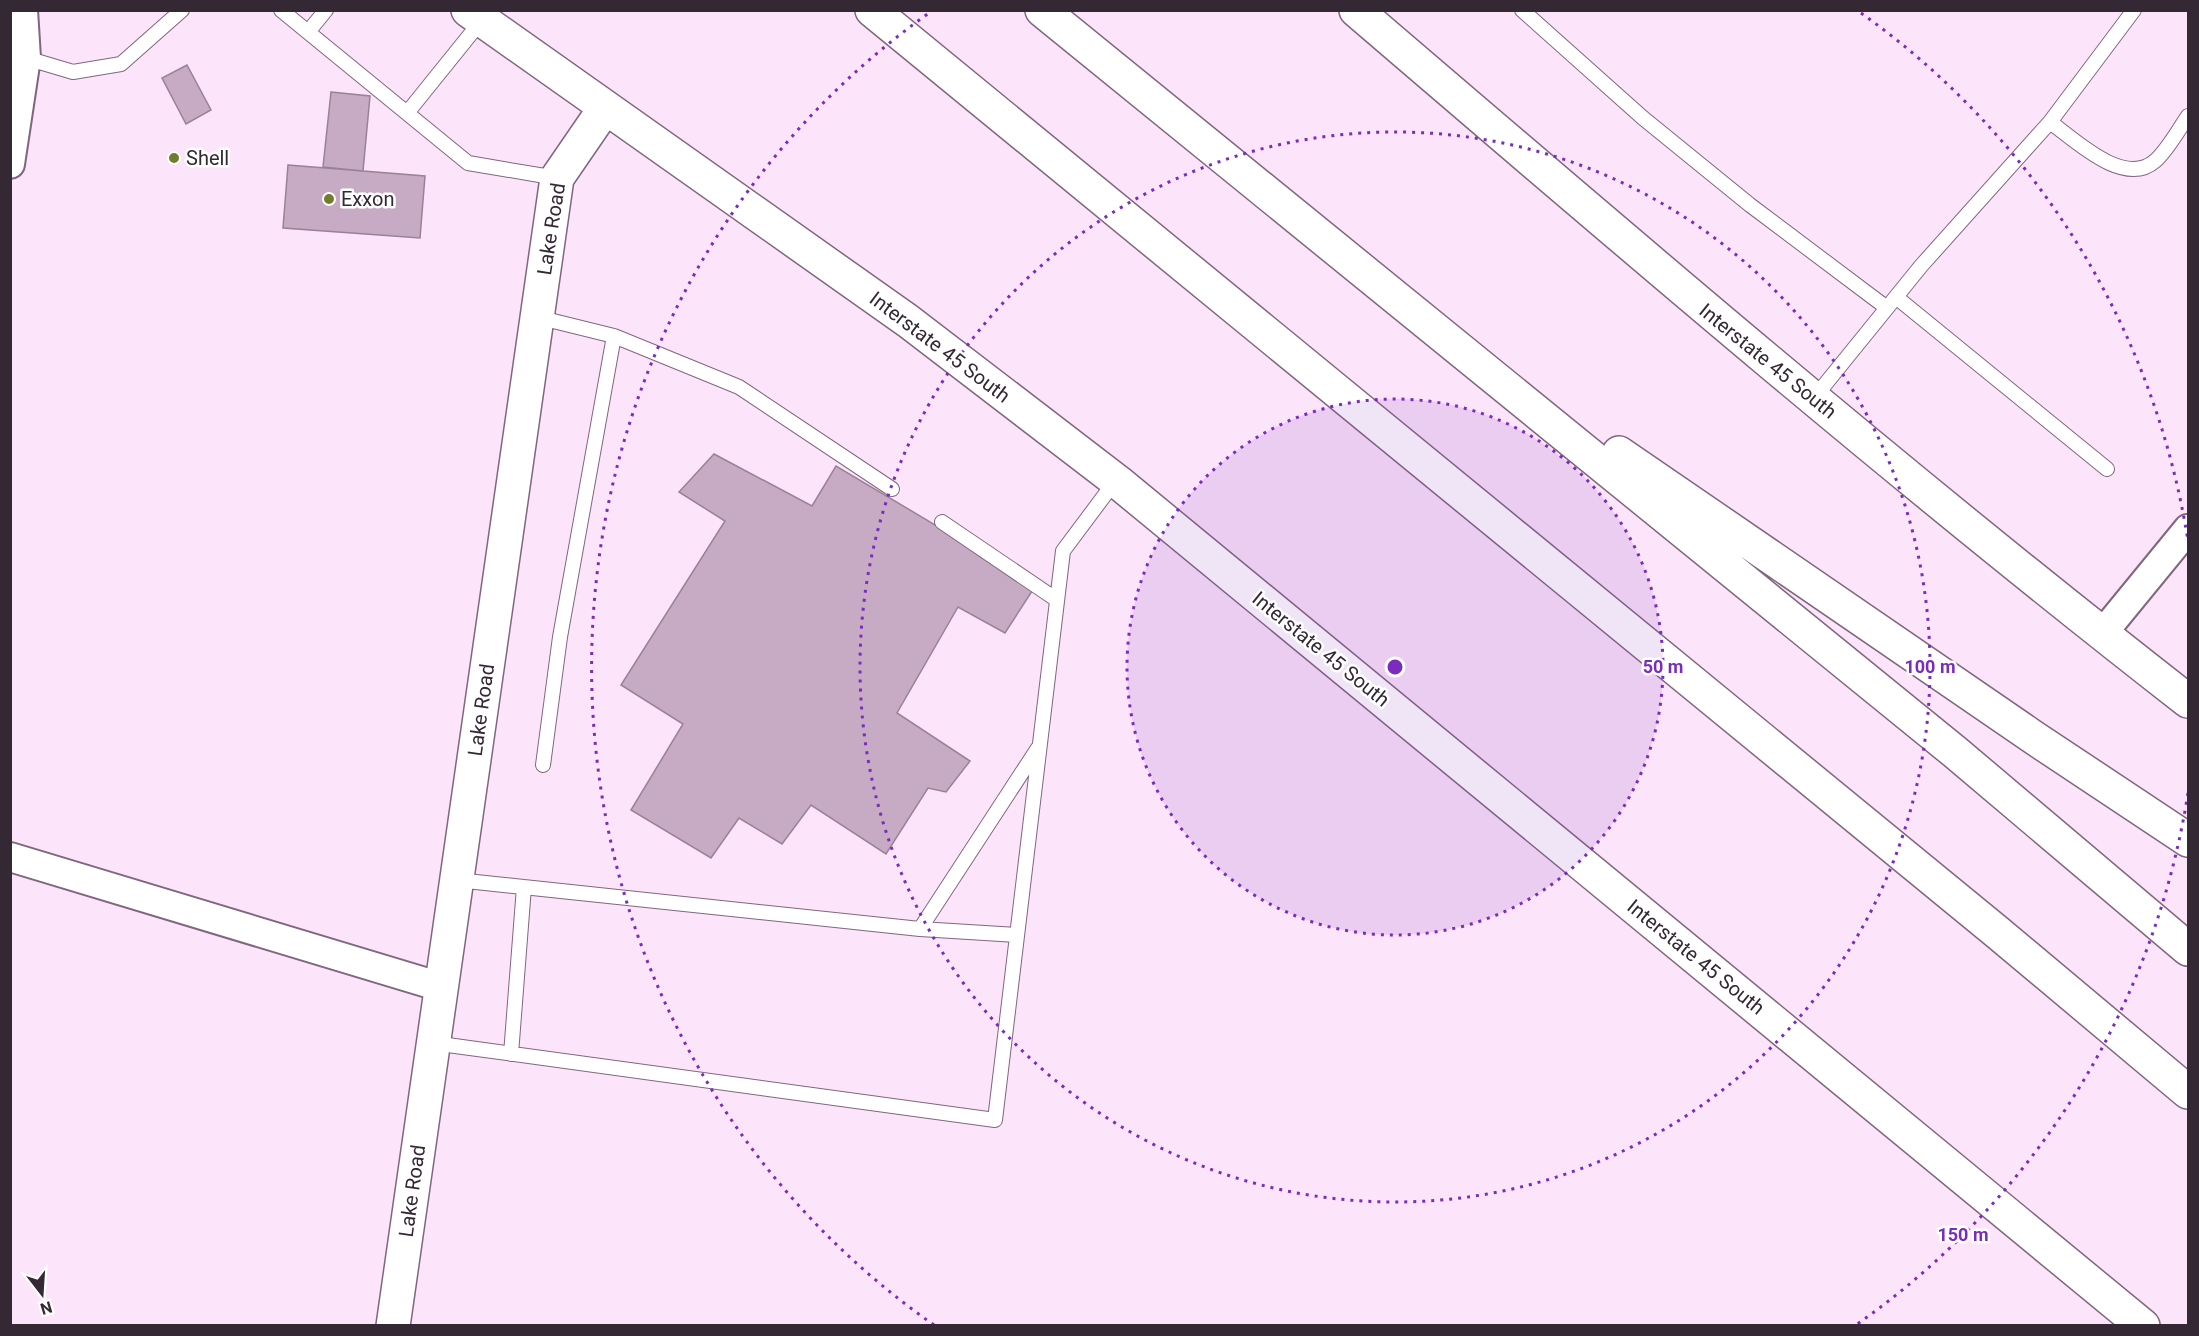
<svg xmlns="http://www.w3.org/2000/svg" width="2199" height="1336" font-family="Roboto,sans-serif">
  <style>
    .building { fill: #c7abc5; stroke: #9a8098; stroke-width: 1.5 }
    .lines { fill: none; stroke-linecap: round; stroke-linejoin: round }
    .service-casing { stroke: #80667e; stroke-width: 16 }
    .minor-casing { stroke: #80667e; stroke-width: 32 }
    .tertiary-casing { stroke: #80667e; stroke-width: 36 }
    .secondary-casing { stroke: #80667e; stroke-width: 36 }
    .motorway-casing { stroke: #80667e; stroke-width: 36 }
    .service { stroke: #fff; stroke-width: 14 }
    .minor { stroke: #fff; stroke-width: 28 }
    .tertiary { stroke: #fff; stroke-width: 33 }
    .secondary { stroke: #fff; stroke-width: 33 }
    .motorway { stroke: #fff; stroke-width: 33 }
    .ring { fill: none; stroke: #7b2cbf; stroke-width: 3; stroke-dasharray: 3 6 }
    .poi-dot { fill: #707e2b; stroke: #fff; stroke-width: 2 }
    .labels { text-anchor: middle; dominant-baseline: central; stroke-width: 5; stroke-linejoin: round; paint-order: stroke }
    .poi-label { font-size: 20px; fill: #332833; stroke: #fff; text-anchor: start }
    .street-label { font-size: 20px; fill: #332833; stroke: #fff }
    .centre { fill: #7b2cbf; stroke: #fff; stroke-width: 3 }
    .ring-label { font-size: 18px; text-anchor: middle; font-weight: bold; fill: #7b2cbf; stroke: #fff; stroke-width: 5; stroke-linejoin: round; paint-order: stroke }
  </style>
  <rect width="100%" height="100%" fill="#fce4fa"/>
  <!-- building -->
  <path class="building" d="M187,65L211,110L186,124L162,78Z
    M331,92L370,96L363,171L323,167Z
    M288,165L425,176L420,238L283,228Z
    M714,454L812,506L836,466L1036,585L1005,633L958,607L897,713L970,761L946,792L928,788L886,854L811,805L782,844L739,818L711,858L631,810L683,724L621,685L725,521L679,492Z"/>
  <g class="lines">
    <defs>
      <path id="service" d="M281,10L468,163L557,178
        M1522,10L1643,118L1750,205L1887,308
        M308,32L326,10
        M26,58L73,72L121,64L182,10
        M407,113L482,20
        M2050,122C2075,140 2124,188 2155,161C2167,151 2179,129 2188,116
        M1896,297L2107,469
        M537,317L614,336L739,387L892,489
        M1814,398L1921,266L2050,122L2134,10
        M942,522L1057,600
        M543,765L560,637L614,336
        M457,880L920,929L1038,748
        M920,929L1017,935
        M433,1043L995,1120L1063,551L1116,480
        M511,1054L524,887"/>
      <path id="minor" d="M10,164L26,58L23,10
        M2102,634L2188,529
        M10,857L441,987"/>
      <path id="tertiary" d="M393,1326L557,178L605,108"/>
      <path id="secondary" d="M468,10L908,321L1118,482L2143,1326
        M1356,10C1630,245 1904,480 2188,701"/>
      <path id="motorway" d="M872,10L1997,932L2188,1092
        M1042,10L1955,752L2188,949
        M1619,453L2033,737L2188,840"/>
    </defs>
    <!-- service casing -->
    <use href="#service" class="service-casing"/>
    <!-- minor casing -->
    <use href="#minor" class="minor-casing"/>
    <!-- tertiary casing -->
    <use href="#tertiary" class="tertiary-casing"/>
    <!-- secondary casing -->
    <use href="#secondary" class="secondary-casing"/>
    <!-- motorway casing -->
    <use href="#motorway" class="motorway-casing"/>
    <!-- service -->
    <use href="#service" class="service"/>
    <!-- minor -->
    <use href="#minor" class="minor"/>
    <!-- tertiary -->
    <use href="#tertiary" class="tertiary"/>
    <!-- secondary -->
    <use href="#secondary" class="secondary"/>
    <!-- motorway -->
    <use href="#motorway" class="motorway"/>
  </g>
  <!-- distance rings -->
  <circle cx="1395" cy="667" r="268" fill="#7b2cbf" fill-opacity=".12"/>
  <g class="ring">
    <circle cx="1395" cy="667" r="268"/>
    <circle cx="1395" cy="667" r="535"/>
    <path d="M2188 793A803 803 0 0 1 1856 1325M934 1325A803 803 0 0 1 929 13M1861 13A803 803 0 0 1 2188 541"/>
  </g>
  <!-- markers -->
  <g class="poi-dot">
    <circle cx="174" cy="158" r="6"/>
    <circle cx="329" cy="199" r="6"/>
  </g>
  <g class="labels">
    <!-- poi labels -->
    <g class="poi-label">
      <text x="186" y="158">Shell</text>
      <text x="341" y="199">Exxon</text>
    </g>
    <!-- street labels -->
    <g class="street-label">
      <text transform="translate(551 229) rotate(-81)">Lake Road</text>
      <text transform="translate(940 347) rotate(37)">Interstate 45 South</text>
      <text transform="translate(1768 361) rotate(39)">Interstate 45 South</text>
      <text transform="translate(1321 649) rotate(39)">Interstate 45 South</text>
      <text transform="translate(481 710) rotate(-82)">Lake Road</text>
      <text transform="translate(1696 957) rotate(39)">Interstate 45 South</text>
      <text transform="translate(412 1191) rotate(-82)">Lake Road</text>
    </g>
  </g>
  <circle cx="1395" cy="667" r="9" class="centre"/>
  <g class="ring-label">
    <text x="1663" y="673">50 m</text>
    <text x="1930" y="673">100 m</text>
    <text x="1963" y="1241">150 m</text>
  </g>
  <!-- border -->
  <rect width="2199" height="1336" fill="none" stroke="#332833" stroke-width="24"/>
  <!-- north arrow -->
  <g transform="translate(42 1294) rotate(163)" stroke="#ffffff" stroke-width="4.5" paint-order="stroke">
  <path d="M0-4.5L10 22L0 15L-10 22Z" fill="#332833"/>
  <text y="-9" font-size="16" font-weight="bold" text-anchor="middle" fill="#332833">N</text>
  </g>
</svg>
